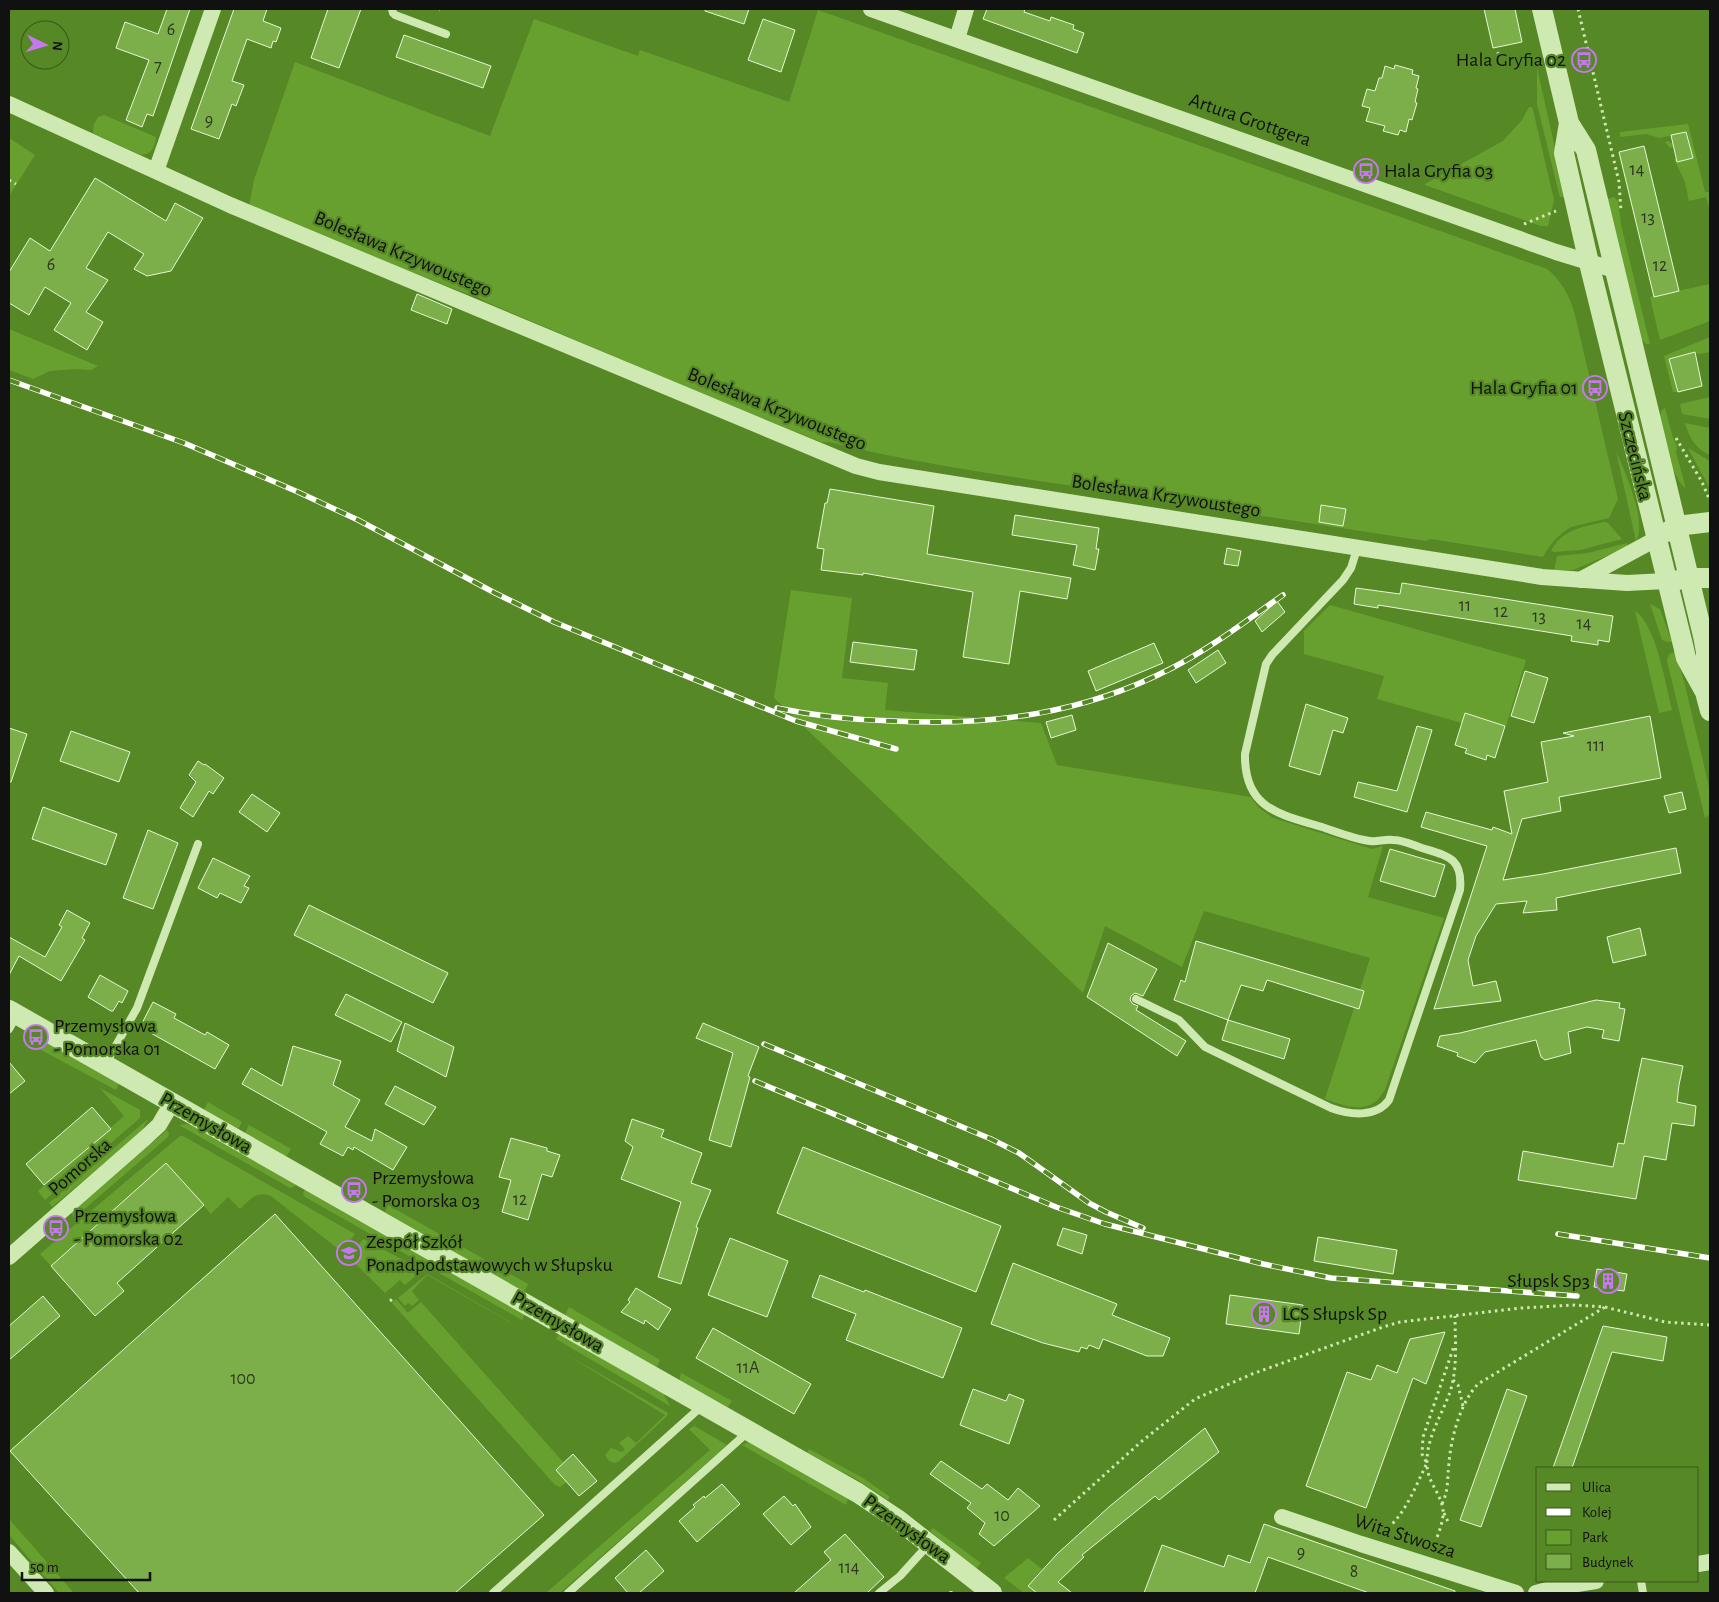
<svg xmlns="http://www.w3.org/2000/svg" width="1719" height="1602" font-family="'Alegreya Sans',sans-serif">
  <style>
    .green { fill: #68a030 }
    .building { fill: #7cae4a; stroke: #e6f7d6 }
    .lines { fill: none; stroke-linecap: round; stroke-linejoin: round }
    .path { stroke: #cee9b2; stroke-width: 3; stroke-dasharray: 2.5 4; stroke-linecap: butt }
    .service { stroke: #cee9b2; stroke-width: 8 }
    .minor { stroke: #cee9b2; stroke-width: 16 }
    .tertiary { stroke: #cee9b2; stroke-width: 20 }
    .rail-casing { stroke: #fff; stroke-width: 5.5 }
    .rail { stroke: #568825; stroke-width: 4; stroke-dasharray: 11; stroke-linecap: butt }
    .labels { text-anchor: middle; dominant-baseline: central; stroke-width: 4.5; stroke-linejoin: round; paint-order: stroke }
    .number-label { font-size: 18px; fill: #2c381f }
    .poi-label { font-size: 20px; fill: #111; stroke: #568825; text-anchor: start }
    .street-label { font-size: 20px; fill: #111; stroke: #568825 }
  </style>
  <rect width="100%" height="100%" fill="#568825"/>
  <!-- green -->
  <path class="green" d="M818,10L1547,269C1560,279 1569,295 1574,311L1618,499L1609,518L1571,527C1559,534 1550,544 1543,557L1431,539L1426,541C1312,524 1199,506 1086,488C1000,475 913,463 829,442H821L682,385L484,301L476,296L470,295L371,256L249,206L254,180L295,62L490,136L534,19L638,56L640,50L789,102Z
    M1537,68L1566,197H1560L1559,194L1537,104Z
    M1529,107H1532L1533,110L1554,200L1548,226H1541L1425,185V184L1503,141L1522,120Z
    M104,115L156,137C155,147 152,154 141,155L93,133L94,124L98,117Z
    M1688,124L1705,192H1710V211L1706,197L1689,201L1685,182L1674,159H1676L1677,162L1692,158L1689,142L1670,148L1665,142L1669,141L1670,143L1687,140L1686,132L1660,138L1646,134L1620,137V132Z
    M9,138L35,155L9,196Z
    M1614,197L1618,201L1621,225L1650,344H1646L1641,339L1607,199Z
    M1710,284V321L1660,340L1650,297Z
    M9,329L98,366L91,370L75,369L50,371L33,379L9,370Z
    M1710,337V352L1699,354L1694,352L1669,359L1678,392H1673L1664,356Z
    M1710,397V419L1682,414L1680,404Z
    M1665,408L1673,438L1677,446L1676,452L1686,489C1669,474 1665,437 1660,416L1662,410Z
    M1685,423L1710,428V455C1696,450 1689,437 1685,423Z
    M1688,448L1710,461V489Z
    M1616,451C1624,469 1648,523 1636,541Z
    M1604,522L1608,523L1622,539L1580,550L1554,552L1551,551C1562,529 1583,527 1604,522Z
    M1627,543L1628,547L1573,570L1554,571L1557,556L1588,553Z
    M791,590L852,598L842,678L888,683L885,710L1041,723L1057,765L1251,797L1258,807L1273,818L1372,849L1383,846L1368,897L1444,918L1385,1090C1382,1093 1379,1100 1375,1102C1360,1113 1340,1104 1325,1099L1370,958L1204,911L1182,967L1105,926L1083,993L774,698Z
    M1650,604L1660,609L1672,642H1668L1662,640Z
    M1330,605L1526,660L1506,726L1465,713L1462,723L1377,699L1384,676L1304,654V631Z
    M1635,611C1656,624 1666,686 1672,710L1659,713Z
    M1675,652L1684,681L1710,791V814L1705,818L1667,661L1669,654Z
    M46,1041L119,1083L116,1090L41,1050Z
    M100,1088L140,1110V1118L45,1200L38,1191L124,1116Z
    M208,1102L242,1122L238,1129L204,1110Z
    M148,1119L141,1132L52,1207L49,1203Z
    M186,1124L192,1125L296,1184L295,1186L290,1188L179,1125Z
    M249,1125L291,1149L286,1157L245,1133Z
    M167,1130L169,1133L168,1137L74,1218L71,1213Z
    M180,1136H183L355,1234L342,1252L271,1196C257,1190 249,1200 240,1209L228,1197L211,1214L166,1163L51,1266L40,1254Z
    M305,1189L525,1314L522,1320L305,1197L303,1194Z
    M388,1205L528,1284L524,1292L385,1212Z
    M363,1239L423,1270L405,1285L400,1280L385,1293L350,1258Z
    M427,1274L668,1413L667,1416L619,1461L615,1463L609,1461L605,1455L611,1448L622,1452L625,1449L619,1443L628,1436L636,1443L665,1415L564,1353L427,1275L412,1291L419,1300L412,1306L408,1303L405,1306L398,1298Z
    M396,1299L408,1313L421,1302L564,1463L556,1470L567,1482L560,1487L555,1485L392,1303Z
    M569,1307L660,1360L657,1367L565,1315Z
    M560,1333L662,1391L670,1406L556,1339Z
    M681,1373L732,1401L728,1407L679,1381Z
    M694,1426L727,1445L560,1593H546L710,1450L689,1429Z
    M749,1442L848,1498L846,1505L742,1445Z
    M809,1449L863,1478L890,1497L888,1500L856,1479L807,1453Z
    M9,1519L74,1593H59L9,1535Z
    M933,1528L981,1563L976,1569L930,1531Z
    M1028,1558L1042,1569L1028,1586L1037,1593H1024L1004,1578Z"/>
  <!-- building -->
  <path class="building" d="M167,9H190L153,116L147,114L142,127L126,120L149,60L116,48L125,22L158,34Z
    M234,9H267L263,21L281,28L276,42L273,41L271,48L247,39L232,81L244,85L236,106L232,104L219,139L191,129Z
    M328,9H361L339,68L311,58Z
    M705,9H749L744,24L705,11Z
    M987,9H1025L1024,12L1050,21L1051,17L1074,25L1073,29L1084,33L1077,53L983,19Z
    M1484,9H1515L1522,42L1493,48Z
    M763,19L795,30L781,72L748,60Z
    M404,35L491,66L483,88L396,57Z
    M1395,65L1413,70L1412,74L1419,76L1416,88L1418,89L1415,102L1417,103L1412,120L1409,119L1406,132L1400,130L1398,135L1383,131L1385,126L1366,121L1370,108L1362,106L1367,89L1375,91L1379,78H1382L1385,66L1394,69Z
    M1686,132L1693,158L1677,162L1671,135Z
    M1644,146L1679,291L1654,297L1619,152Z
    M95,178L166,221L175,203L203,218L171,271L147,276L134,269L144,254L108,232L86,268L108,280L86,312L103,322L87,350L54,330L71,303L45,287L29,315L9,303V272L30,238L50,251Z
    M417,294L452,309L447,324L411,310Z
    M1695,352L1702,386L1678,392L1669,359Z
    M830,489L934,506L927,554L1071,578L1067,599L1020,591L1009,664L963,657L973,592L863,573V575L821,570L824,549L817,548L825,503H827Z
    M1321,505L1346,509L1343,526L1319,522Z
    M1015,515L1099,528L1096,549H1099L1095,570L1073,565L1077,545L1012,535Z
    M1227,548L1241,551L1238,566L1224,564Z
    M1402,583L1613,616L1609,642L1598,640V645L1571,641L1572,636L1378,605V608L1354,604L1356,588L1400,594Z
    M1277,601L1285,612L1262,632L1255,621Z
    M853,642L917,650L914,670L850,662Z
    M1154,643L1163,663L1096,691L1088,671Z
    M1218,650L1226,663L1196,683L1188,670Z
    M1525,671L1548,678L1534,723L1511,716Z
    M1306,704L1348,718L1343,733L1333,730L1320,775L1289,766Z
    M1465,713L1505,726L1495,758L1487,755L1486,760L1465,753L1467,749L1455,745Z
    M1072,715L1076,730L1051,738L1046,722Z
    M1650,716L1661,778L1559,797L1561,811L1522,819L1503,880L1543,874L1676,848L1681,873L1556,898L1557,910L1523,913L1527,901L1496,904L1476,936L1468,960L1473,986L1496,981L1501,1001L1434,1009L1487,846L1421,827L1426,812L1492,830L1493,827L1512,834L1504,791L1548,782L1541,742L1574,736L1563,733Z
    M1417,726L1432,730L1407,812L1354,797L1358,782L1397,791Z
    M9,728L27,734L11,782H9Z
    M71,731L130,752L119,782L60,761Z
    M198,761L204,765L205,764L224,778L213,794L209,791L193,817L180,808L196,782L189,775Z
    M1682,792L1686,809L1669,813L1664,796Z
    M252,794L280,813L267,832L239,812Z
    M43,807L117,834L106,865L32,839Z
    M148,830L178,843L153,909L123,898Z
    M1390,849L1445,865L1435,897L1380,881Z
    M213,858L250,876L244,886L249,888L241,903L220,893L217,898L198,888Z
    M309,905L448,973L433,1003L294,935Z
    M67,910L90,923L82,938L85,940L61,981L19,956L9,975V937L45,957L62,927L59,925Z
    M1640,928L1646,955L1613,963L1607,937Z
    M1196,941L1364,991L1359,1009L1267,980L1263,991L1241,985L1228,1020L1174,1000L1181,980L1185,982Z
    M1108,943L1157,969L1143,996L1135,993L1131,996L1130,1000L1133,1004L1138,1006L1136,1010L1186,1041L1177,1056L1087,997Z
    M100,975L128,991L122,1003L119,1001L113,1011H111L88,997Z
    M346,994L402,1022L391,1042L335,1015Z
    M1596,1000L1620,1003L1619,1008L1625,1009L1619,1041L1602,1038L1604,1030L1587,1027L1568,1032L1571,1053L1545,1060L1541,1057L1536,1040L1485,1052L1475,1063L1457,1056L1458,1053L1437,1046L1440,1036L1460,1033Z
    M153,1002L176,1014L174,1018L205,1035L207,1032L229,1045L215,1069L140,1027Z
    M1228,1020L1290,1039L1284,1059L1222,1040Z
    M405,1023L454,1047L446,1077L397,1051Z
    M703,1023L759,1047L748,1076L750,1077L731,1147L709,1140L733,1053L696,1038Z
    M293,1046L341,1061L333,1085L360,1100L345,1127L372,1141L375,1129L407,1147L393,1170L354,1147L353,1150L348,1147L343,1156L320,1144L327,1132L242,1084L251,1068L282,1086Z
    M1642,1058L1683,1066L1679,1085L1677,1102L1696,1106L1694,1126L1672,1123L1666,1160L1644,1156L1636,1199L1518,1180L1523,1151L1613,1167L1618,1143L1624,1144Z
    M9,1062L25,1081L9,1094Z
    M395,1086L436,1107L424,1125L385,1104Z
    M92,1107L111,1129L44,1185L26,1164Z
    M632,1119L664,1130L661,1137L702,1153L691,1183L711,1190L696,1227L698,1228L681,1284L658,1277L681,1202L621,1179L633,1147L625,1141Z
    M511,1138L547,1148V1151L560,1155L552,1177L542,1174L528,1220L502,1212L511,1180L499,1177Z
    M803,1147L1001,1226L976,1292L777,1213Z
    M166,1163L204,1205L117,1283L124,1291L95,1316L51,1266Z
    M275,1214L544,1515L455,1593H139L10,1451Z
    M1063,1228L1087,1235L1082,1254L1057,1245Z
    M1318,1237L1397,1250L1393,1274L1314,1261Z
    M730,1238L788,1261L767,1317L708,1295Z
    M1013,1263L1117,1304L1112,1315L1170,1338L1163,1356H1147L1103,1339L1099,1349L1089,1345L1087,1349L1081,1347L1079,1352L1043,1343L991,1324Z
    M1597,1269L1627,1274L1624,1291L1594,1287Z
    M820,1275L864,1292L865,1290L962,1328L943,1378L846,1340L856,1314L812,1297Z
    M636,1288L671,1309L658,1330L645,1320L644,1324L621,1312L630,1302L628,1300Z
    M1230,1295L1303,1305L1299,1334L1226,1324Z
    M43,1296L60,1316L9,1360V1326Z
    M1603,1326L1667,1337L1663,1361L1612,1352L1572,1468H1553Z
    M713,1328L811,1384L794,1414L696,1358Z
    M1445,1332L1426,1384L1413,1378L1366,1508L1306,1486L1347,1372L1371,1380L1377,1365L1397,1373L1410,1339Z
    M973,1389L1006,1401L1009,1394L1024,1400L1009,1444L960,1425Z
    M1507,1389L1527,1396L1481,1527L1460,1520Z
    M1205,1428L1219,1452L1159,1500L1155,1496L1082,1555L1084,1557L1058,1582L1072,1593H1037L1028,1586L1057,1554L1110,1506Z
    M573,1454L597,1481L579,1496L556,1470Z
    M941,1461L982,1489L987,1484L1008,1500L1018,1488L1040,1506L994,1546L979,1534L985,1523L967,1508L971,1503L930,1474Z
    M722,1484L740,1504L697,1542L679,1521L695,1507L693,1505L704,1496L705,1498Z
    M784,1496L793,1506L795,1504L811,1527L791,1545L763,1514Z
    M1264,1524L1455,1591V1593H1369L1268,1557L1255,1593H1144L1162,1545L1224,1567L1228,1555L1250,1563Z
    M845,1534L884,1577L867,1593H794L831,1560L824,1552Z
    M646,1550L664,1571L639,1593H628L615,1578Z"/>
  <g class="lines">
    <!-- path -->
    <path class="path" d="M439,9H440
      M1578,9L1619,182L1621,211
      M1498,52L1499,59
      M9,180L16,184
      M1524,224L1556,211
      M1676,438L1702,482L1710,501
      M346,1256L354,1246
      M390,1301L395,1297
      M1453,1380L1458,1385L1463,1406
      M1442,1504C1449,1489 1447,1479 1449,1463C1451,1438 1460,1403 1478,1384L1605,1307
      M1444,1513L1449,1524
      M1054,1520L1142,1441L1195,1399L1252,1374L1383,1327L1400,1322L1521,1308L1575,1305L1605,1307L1665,1322L1710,1325
      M1388,1528C1407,1511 1416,1485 1427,1463L1422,1454L1423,1437L1454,1346
      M1435,1543C1438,1534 1444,1521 1443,1510C1441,1493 1427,1482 1427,1464C1426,1438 1442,1415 1450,1392C1458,1367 1455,1341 1455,1316
      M951,1593V1591"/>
    <!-- service -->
    <path class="service" d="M392,9L393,13L395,15L446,34
      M1136,999L1179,1020L1205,1047L1331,1108C1350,1115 1376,1118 1389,1100L1460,890C1463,858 1448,856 1422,848C1413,845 1403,840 1393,840C1385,839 1377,842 1370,841C1354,839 1337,832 1322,827C1278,814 1244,808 1245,754L1266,664L1272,655L1343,580L1351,568L1357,549
      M9,1029L17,1015
      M105,1065L137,1008L198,844
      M1641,1581L1643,1593
      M493,1593L702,1406
      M568,1593L749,1431
      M879,1593L900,1576L929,1544"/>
    <!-- minor -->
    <path class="minor" d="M871,9L1556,252L1615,270
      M957,39L966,9
      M9,104L230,205L856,466L879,472L1542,577L1627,583L1666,581
      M156,171L213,9
      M1580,580L1656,539
      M9,1257L145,1138L159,1125L172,1103
      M1282,1517L1361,1544L1516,1593
      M9,1552L46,1593
      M1698,1564L1710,1562
      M1536,1593L1558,1587L1596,1581"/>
    <!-- tertiary -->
    <path class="tertiary" d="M1542,9L1569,123L1586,150L1703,636L1706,652V696L1710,711
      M1569,123L1564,153L1589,263L1683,645L1686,658L1706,694
      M1667,532L1677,526L1710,522
      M1678,580L1690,578H1710
      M9,1010L858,1493L897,1519L992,1593"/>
    <defs>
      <path id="rail" d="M9,380L184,443L298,492L358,520L495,593L554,622L796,721L896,749
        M777,708C815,716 854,720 893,721C992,726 1083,714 1172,668C1211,648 1247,620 1283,595
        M764,1044L991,1139L1019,1153L1089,1203L1106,1212L1143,1228
        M755,1081L1056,1207L1105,1224L1263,1264L1331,1278L1577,1296
        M1558,1234L1710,1258"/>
    </defs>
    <!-- rail casing -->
    <use href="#rail" class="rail-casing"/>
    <!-- rail -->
    <use href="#rail" class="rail"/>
  </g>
  <!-- icons -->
  <defs>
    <symbol id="bus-ring" viewBox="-11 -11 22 22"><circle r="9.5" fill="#568825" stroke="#c876f2" stroke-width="1.5"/><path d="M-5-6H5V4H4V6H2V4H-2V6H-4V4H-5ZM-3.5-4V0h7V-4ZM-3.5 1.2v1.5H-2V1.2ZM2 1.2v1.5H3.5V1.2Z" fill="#c876f2"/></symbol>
    <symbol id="school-ring" viewBox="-11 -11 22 22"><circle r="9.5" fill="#568825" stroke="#c876f2" stroke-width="1.5"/><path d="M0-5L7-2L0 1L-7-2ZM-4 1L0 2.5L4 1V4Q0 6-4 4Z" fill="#c876f2"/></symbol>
    <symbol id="building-ring" viewBox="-11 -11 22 22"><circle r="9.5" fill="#568825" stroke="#c876f2" stroke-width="1.5"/><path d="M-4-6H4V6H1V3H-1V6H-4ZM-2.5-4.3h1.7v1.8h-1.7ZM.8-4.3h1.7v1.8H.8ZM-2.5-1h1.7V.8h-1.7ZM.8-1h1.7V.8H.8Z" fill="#c876f2"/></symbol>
  </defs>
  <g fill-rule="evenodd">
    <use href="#bus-ring" x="1570" y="46" width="28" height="28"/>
    <use href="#bus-ring" x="1352" y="157" width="28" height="28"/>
    <use href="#bus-ring" x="1581" y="374" width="28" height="28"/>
    <use href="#bus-ring" x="22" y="1023" width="28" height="28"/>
    <use href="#bus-ring" x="340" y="1176" width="28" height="28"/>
    <use href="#bus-ring" x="42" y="1214" width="28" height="28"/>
    <use href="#school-ring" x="335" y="1239" width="28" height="28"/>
    <use href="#building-ring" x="1594" y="1267" width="28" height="28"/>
    <use href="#building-ring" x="1250" y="1300" width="28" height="28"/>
  </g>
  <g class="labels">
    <!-- number labels -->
    <g class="number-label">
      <text x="171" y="30">6</text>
      <text x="158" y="67">7</text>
      <text x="209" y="121">9</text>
      <text x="1637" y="170">14</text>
      <text x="1648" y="218">13</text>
      <text x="51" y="265">6</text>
      <text x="1660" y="266">12</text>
      <text x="1465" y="606">11</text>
      <text x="1501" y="612">12</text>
      <text x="1539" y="617">13</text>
      <text x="1584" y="624">14</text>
      <text x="1596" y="746">111</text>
      <text x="520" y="1200">12</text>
      <text x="748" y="1368">11A</text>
      <text x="243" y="1379">100</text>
      <text x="1002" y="1516">10</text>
      <text x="1301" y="1553">9</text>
      <text x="849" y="1568">114</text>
      <text x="1354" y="1572">8</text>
    </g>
    <!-- poi labels -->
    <g class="poi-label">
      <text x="1566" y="60" text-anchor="end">Hala Gryfia 02</text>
      <text x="1384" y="171">Hala Gryfia 03</text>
      <text x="1578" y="388" text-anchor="end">Hala Gryfia 01</text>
      <text x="54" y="1026">Przemysłowa<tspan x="54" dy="23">- Pomorska 01</tspan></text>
      <text x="372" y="1178">Przemysłowa<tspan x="372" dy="23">- Pomorska 03</tspan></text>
      <text x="74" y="1216">Przemysłowa<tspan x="74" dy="23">- Pomorska 02</tspan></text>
      <text x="366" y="1242">Zespół Szkół<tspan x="366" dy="23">Ponadpodstawowych w Słupsku</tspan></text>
      <text x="1590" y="1281" text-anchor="end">Słupsk Sp3</text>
      <text x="1282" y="1314">LCS Słupsk Sp</text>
    </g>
    <!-- street labels -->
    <g class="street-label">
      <text transform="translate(1250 120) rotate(19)">Artura Grottgera</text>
      <text transform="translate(403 254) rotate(23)">Bolesława Krzywoustego</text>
      <text transform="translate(777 409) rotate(22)">Bolesława Krzywoustego</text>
      <text transform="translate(1635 456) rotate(76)">Szczecińska</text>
      <text transform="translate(1166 496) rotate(9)">Bolesława Krzywoustego</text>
      <text transform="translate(206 1123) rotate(30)">Przemysłowa</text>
      <text transform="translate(80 1167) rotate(-41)">Pomorska</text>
      <text transform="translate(558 1322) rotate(30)">Przemysłowa</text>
      <text transform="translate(907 1529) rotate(36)">Przemysłowa</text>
      <text transform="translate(1405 1536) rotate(18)">Wita Stwosza</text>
    </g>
  </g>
  <!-- border -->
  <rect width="1719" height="1602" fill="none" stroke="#111111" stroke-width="20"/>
  <!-- legend -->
  <rect x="1536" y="1467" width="162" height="115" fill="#568825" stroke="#3a581d"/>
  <rect x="1546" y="1483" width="25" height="8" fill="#cee9b2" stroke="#3a581d"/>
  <text x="1582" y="1492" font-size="15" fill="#111111">Ulica</text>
  <rect x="1546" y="1508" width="25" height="8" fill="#ffffff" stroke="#3a581d"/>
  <text x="1582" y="1517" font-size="15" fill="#111111">Kolej</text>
  <rect x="1546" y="1530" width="25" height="15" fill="#68a030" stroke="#3a581d"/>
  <text x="1582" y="1542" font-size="15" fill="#111111">Park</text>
  <rect x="1546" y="1554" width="25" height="15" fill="#7cae4a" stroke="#3a581d"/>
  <text x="1582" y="1567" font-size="15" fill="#111111">Budynek</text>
  <!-- north arrow -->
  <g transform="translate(45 45) rotate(95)"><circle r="24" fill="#568825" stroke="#3a581d"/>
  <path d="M0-4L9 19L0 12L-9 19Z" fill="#c876f2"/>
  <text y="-8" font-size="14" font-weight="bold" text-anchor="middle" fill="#111111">N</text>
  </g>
  <!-- scale -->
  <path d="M22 1572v8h128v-8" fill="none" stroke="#111111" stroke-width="2.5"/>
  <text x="30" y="1572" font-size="15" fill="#111111" stroke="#568825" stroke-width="4" paint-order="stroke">50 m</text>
</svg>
